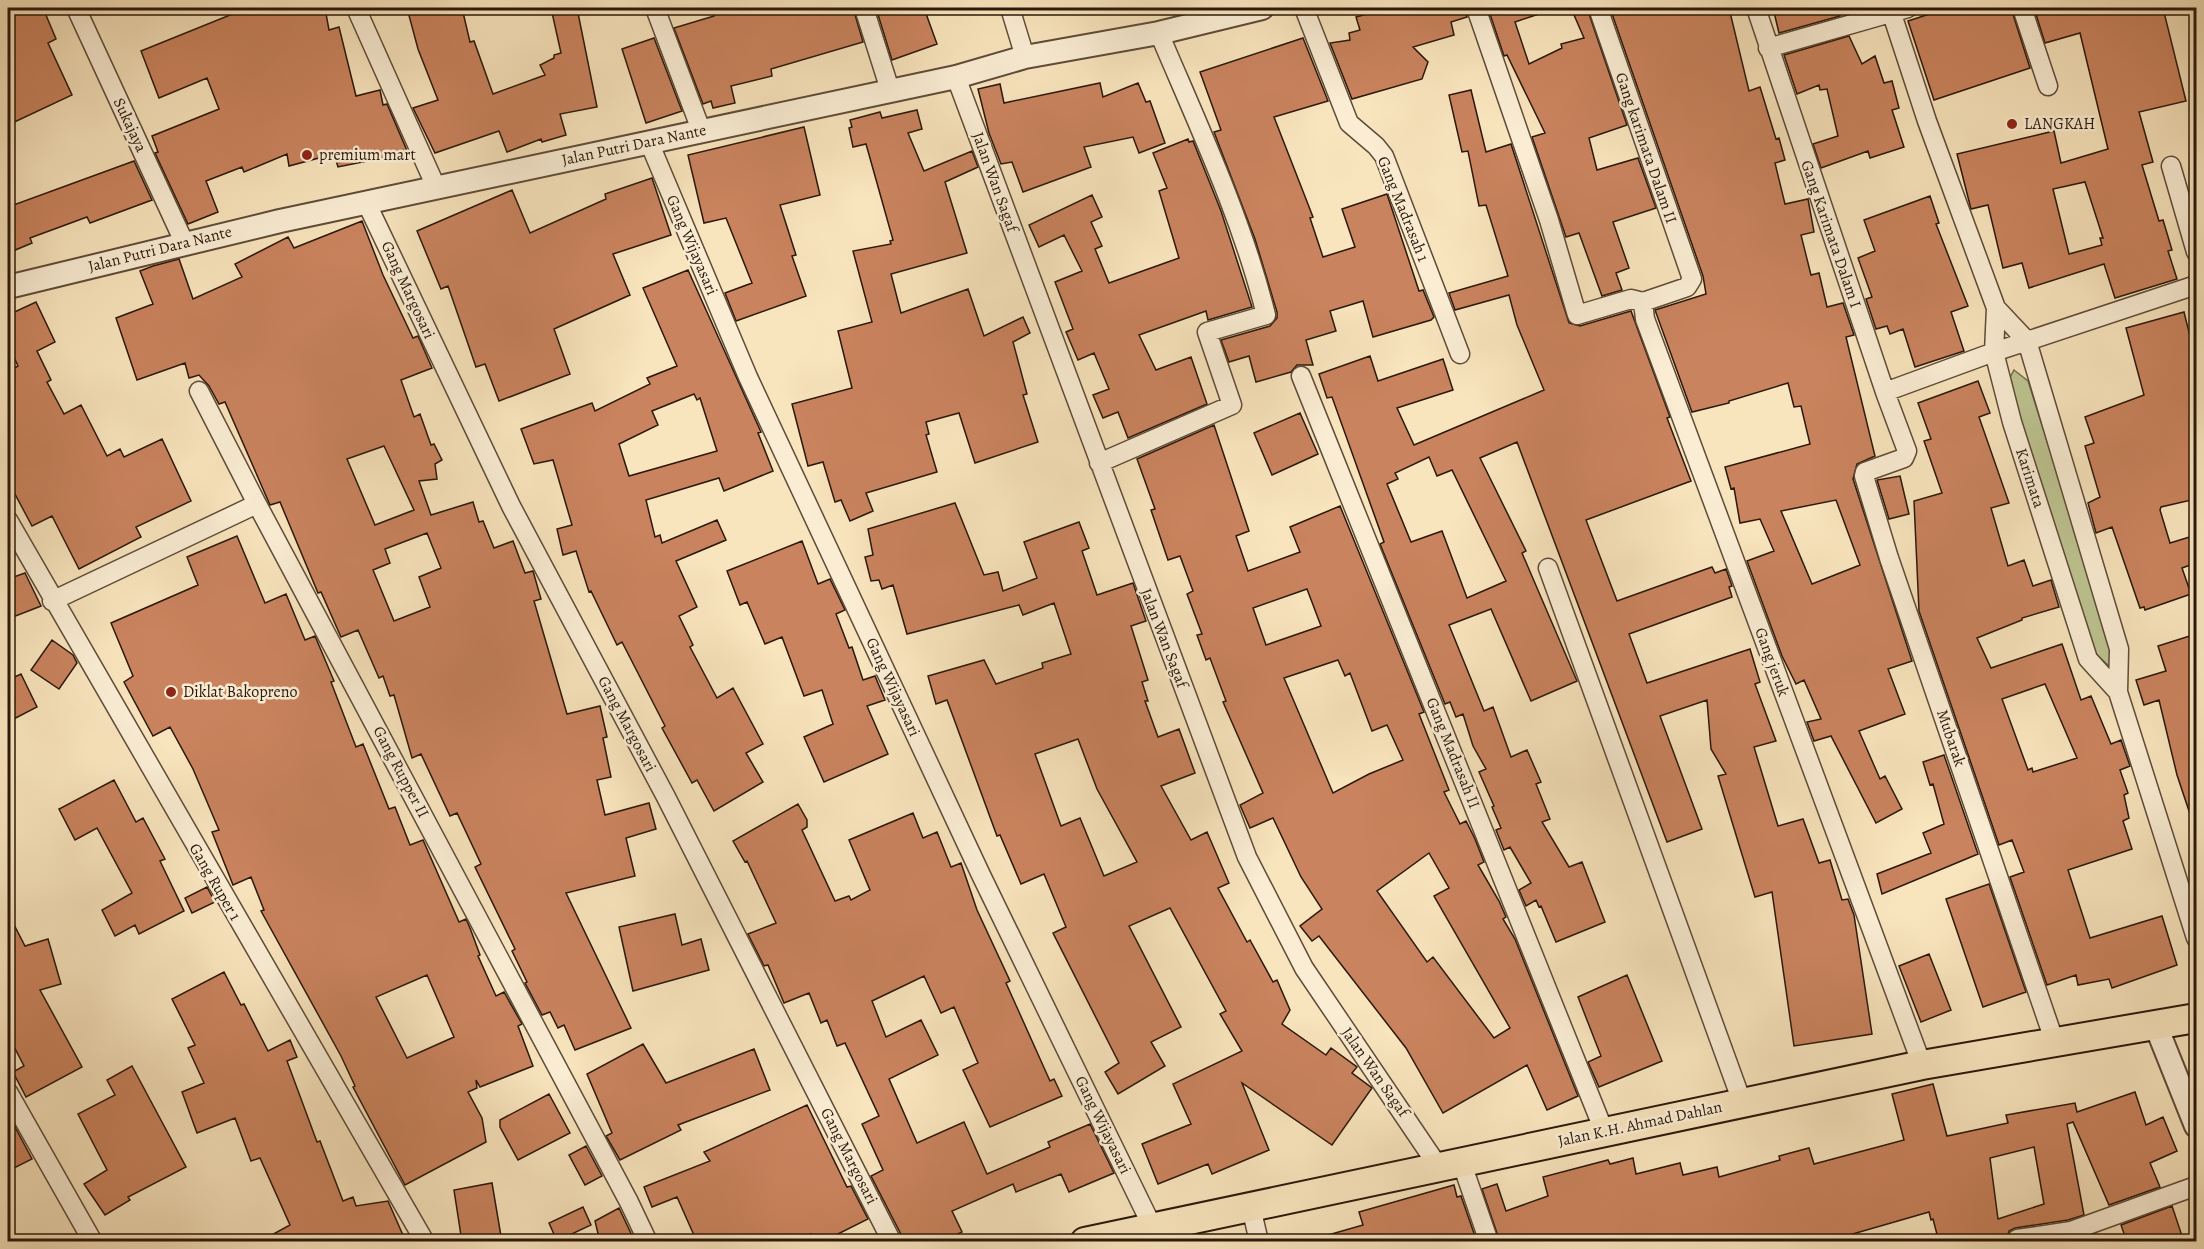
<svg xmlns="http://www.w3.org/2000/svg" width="2204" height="1249" font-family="Alegreya,serif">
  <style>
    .green { fill: #bdc491; stroke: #746e4e; stroke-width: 1.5 }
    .building { fill: #c9835e; stroke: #2a180b; stroke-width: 1.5; fill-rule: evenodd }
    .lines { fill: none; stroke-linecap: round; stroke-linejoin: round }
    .minor-casing { stroke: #5e4b38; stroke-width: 21 }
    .tertiary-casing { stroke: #5e4b38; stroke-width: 26 }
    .primary-casing { stroke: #2a180b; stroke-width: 32 }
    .minor { stroke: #faedd4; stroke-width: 18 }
    .tertiary { stroke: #faedd4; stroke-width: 22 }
    .primary { stroke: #f8e4bd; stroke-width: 28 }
    .poi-dot { fill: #8f2418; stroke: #faedd4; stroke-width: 2 }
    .labels { text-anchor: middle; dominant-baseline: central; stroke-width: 5; stroke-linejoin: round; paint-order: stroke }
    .poi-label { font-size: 16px; fill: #2a180b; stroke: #faedd4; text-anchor: start }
    .street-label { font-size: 16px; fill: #2a180b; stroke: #faedd4 }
  </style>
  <rect width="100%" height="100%" fill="#f8e4bd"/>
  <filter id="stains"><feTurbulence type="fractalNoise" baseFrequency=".00333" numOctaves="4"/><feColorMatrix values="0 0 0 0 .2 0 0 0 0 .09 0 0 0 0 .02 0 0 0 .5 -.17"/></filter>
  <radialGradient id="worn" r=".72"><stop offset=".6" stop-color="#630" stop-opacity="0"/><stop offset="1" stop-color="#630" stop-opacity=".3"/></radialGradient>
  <!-- green -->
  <path class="green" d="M2014,370L2028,381L2112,645L2110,667L2094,652L2006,385Z"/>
  <!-- building -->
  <path class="building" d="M8,8H43L56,39L48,43L72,95L8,125Z
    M240,8H325L329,30L339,27L356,96L380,90L383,105L387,104L408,153L338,167L334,154L289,166L287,154L244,172L242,167L206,181L218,212L188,224L155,153L158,152L152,136L219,109L207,78L159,98L141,51L240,11Z
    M407,8H462L470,42L474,41L493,94L545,75L540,65L554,58V55L561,53L551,8H577L597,107L560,114L566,135L542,142L541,139L507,152L499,131L435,153L413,108L438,100L418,49Z
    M711,8H853L863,42L771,69L772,76L731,86L735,103L713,108L711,101L703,104L674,28L714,16Z
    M876,8H924L937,44L892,60Z
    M1389,8H1465L1467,17L1451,22L1454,35L1413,47L1428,62L1422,79L1352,99L1330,43L1350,40L1349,33L1360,30L1356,17Z
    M1501,8H1547L1548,11L1515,22L1529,64L1562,48L1561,44L1584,38L1571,8H1587L1627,125L1589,138L1597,170L1638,158L1656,208L1613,222L1629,268L1616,273L1622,290L1602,296L1579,233L1566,237L1532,137L1545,133L1507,55L1504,56L1489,11Z
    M1610,8H1729L1749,91L1760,87L1776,139L1779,138L1785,160L1775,163L1785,204L1808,199L1814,232L1801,235L1811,275L1819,273L1827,307L1843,303L1854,335L1846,337L1875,456L1857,464L1853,479L1912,661L1888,669L1905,714L1859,731L1880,779L1885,776L1902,809L1876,823L1831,736L1814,741L1807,722L1821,719L1804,680L1796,684L1782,656L1747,561L1774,551L1760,519L1740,523L1734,488L1731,489L1725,467L1810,444L1801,406L1794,407L1788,383L1729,401V403L1692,412L1655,310L1706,294L1703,276ZM1836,500L1860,565L1812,584L1781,511Z
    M1773,8H1837L1840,16L1779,33Z
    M1948,8H2011L2030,68L1934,100L1908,21Z
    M2034,8H2163L2186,101L2139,112L2153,162L2142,165L2159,221L2163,220L2172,250L2168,251L2177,279L2115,298L2104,264L2029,288L2022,263L2003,268L1988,205L1971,209L1957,154L2054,131L2061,163L2108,149L2080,33L2045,43ZM2085,182L2103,238H2100L2102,245L2069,254L2053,189Z
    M1849,36L1862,64L1875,56L1884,83L1892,81L1899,108L1892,110L1904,147L1870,158L1868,151L1821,168L1813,144L1838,136L1827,89L1820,90L1819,85L1797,94L1784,55Z
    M654,38L682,111L646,123L622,49Z
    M1303,38L1328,101L1274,117L1313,217L1310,218L1323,257L1355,247L1342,209L1387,194L1419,291L1423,290L1434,317L1431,320L1373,337L1363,301L1330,311L1336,331L1306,340L1313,365H1297L1291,372L1256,382L1249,356L1229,362L1221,340L1270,326L1277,318V312L1255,239L1214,132L1221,130L1200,72Z
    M1100,83L1103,97L1138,83L1146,102L1150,101L1165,143L1139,153L1133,137L1084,147L1091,167L1023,192L1012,162L1001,164L989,133L978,89L1000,84L1004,103Z
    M1471,90L1486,152L1511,144L1569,323L1580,326L1631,311L1670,417L1667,418L1691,481L1586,520L1617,601L1712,567L1715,573L1726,569L1732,586L1729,587L1732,597L1629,634L1647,683L1750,649L1760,682L1755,684L1776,741L1754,747L1778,826L1803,819L1819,863L1830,860L1842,900L1848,899L1854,915L1872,1034L1794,1046L1772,892L1755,897L1718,776L1726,774L1711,749L1707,700L1660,716L1702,829L1667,842L1517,442L1480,458L1526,551L1522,553L1577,681L1531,701L1491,609L1449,625L1484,711L1493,707L1511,757L1527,750L1541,782L1536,784L1550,819L1542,822L1569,867L1582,862L1605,922L1556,942L1541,906L1539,907L1536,900L1526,906L1519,890L1531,883L1510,847L1504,850L1496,830L1501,828L1492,807L1494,806L1479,772L1486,769L1473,746L1463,714L1456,717L1450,702L1445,704L1380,544L1384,542L1332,397L1327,398L1319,374L1370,356L1378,381L1443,359L1453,390L1397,408L1414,445L1544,390L1517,325L1509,295L1455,310L1449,293L1508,276L1486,205L1479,206L1468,151L1462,152L1449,95ZM1429,457L1437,476L1452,470L1506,581L1467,598L1442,531L1411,542L1387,484L1398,479L1395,473Z
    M917,110L922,129L908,133L924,171L972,151L978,167L945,182L967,253L891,274L901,313L968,289L984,336L1023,317L1030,333L1013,342L1027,394L1023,395L1038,442L975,463L959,413L926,422L929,434L926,435L937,472L866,493L873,511L850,521L841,500L835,502L823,462L808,466L792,404L852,388L838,331L872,322L853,251L891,244L890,241L893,240L866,144L853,147L849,128L852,127L850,120L880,112L882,118Z
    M804,127L820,195L780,205L796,255L792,256L806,296L736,321L725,293L752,283L726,218L704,223L688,155Z
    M1188,139L1189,142L1193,141L1221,211L1252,307L1208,320L1206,311L1139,335L1156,370L1191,357L1207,404L1128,438L1118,412L1103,418L1093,395L1109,389L1094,353L1078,360L1066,332L1073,329L1055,282L1082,271L1064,235L1039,247L1029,225L1092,195L1102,217L1091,222L1102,246L1095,249L1109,283L1179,258L1159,191L1167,188L1153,153Z
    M134,161L152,200L90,223L87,217L30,238L32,243L8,253V207Z
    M652,178L671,235L613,254L630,295L554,329L570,374L499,401L485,364L476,367L448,286L441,289L417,231L512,190L530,233L606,199L605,194Z
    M1930,196L1939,223L1936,224L1968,306L1951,312L1964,351L1915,367L1903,329L1890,334L1887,326L1876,329L1866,299L1872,297L1858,258L1875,251L1864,220Z
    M362,221L383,275L413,338L418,336L432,368L401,380L414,417L420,414L431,445L434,444L442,460L435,464L437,479L419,481L431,515L473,502L479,522L483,521L494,548L513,541L525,573L533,571L541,599L534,601L567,714L600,706L607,737L603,738L611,777L597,780L605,815L649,803L656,829L626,838L635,876L566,893L631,1028L575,1050L564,1025L558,1028L550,1012L542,1015L525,983L527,982L512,951L515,949L475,867L481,864L457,813L450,816L421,754L412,758L394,695L390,696L383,676L379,678L358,630L341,637L321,592L318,593L280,502L270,505L225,402L219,404L209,386L199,375L189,378L185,363L137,380L116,318L153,304L140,271L153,266L179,259L193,299L242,277L235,264L288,237L294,248ZM384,446L414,510L375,525L347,459ZM427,533L441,568L419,577L430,607L394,621L373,570L390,563L385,549Z
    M688,270L761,432L758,433L773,471L724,491L719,478L646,500L655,537L660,535L662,543L717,520L726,540L676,561L697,607L679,616L693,645L690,647L717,698L733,688L763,744L746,753L763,782L714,811L697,780L692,783L662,728L665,726L622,642L617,645L591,591L589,592L576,551L563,555L557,529L572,525L553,460L534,464L521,429L592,403L595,411L650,384L647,378L677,366L643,288ZM694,394L697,400L700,398L717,451L629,476L619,444L658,425L652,411Z
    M36,302L55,342L37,351L51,380L47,382L64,414L81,405L107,456L120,449L124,457L162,439L191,501L136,527L141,537L79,569L52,516L32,526L8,481V372L18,366L8,344V315Z
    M2184,312L2196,360V499L2161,507L2160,510L2170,543L2196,535V563L2182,568L2191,594L2145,610L2144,607L2140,608L2112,527L2096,533L2088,503L2100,497L2085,446L2094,443L2085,417L2144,395L2126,328Z
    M1978,381L1990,413L1979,417L2009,503L1991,508L2008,566L2024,560L2033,586L2051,580L2059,607L2022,618V620L1977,638L1991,668L2062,644L2081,700L2091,696L2111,744L2121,740L2130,766L2120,770L2128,793L2124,795L2129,818L2123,821L2132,849L2068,870L2090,938L2162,916L2177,965L2112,988L2109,979L2078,985L2076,975L2047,985L2010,877L2024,872L2012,840L1999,845L1919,611L1914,501L1942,493L1924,441L1931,439L1918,403ZM2045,684L2077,758L2033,772L2032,768L2028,770L2002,699Z
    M1300,413L1318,454L1272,475L1254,433Z
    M1214,425L1249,531L1236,536L1248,571L1300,552L1290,527L1340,506L1424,712L1419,714L1449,790L1444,792L1460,824L1466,821L1475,839L1484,862L1478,865L1499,901L1506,917L1503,919L1515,939L1578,1096L1547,1110L1527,1065L1443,1113L1406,1048L1319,936L1312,941L1300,926L1322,909L1301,877L1273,818L1250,828L1240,805L1263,793L1223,702L1226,701L1210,658L1206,660L1197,635L1202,634L1187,594L1193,591L1180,556L1168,560L1151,510L1155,509L1137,459ZM1307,589L1321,626L1266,645L1253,608ZM1338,660L1345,676L1350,673L1372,731L1387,725L1403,760L1369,774L1333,793L1284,678ZM1429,853L1449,888L1434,896L1510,1028L1494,1038L1433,957L1427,962L1377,891Z
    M1900,476L1909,514L1889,519L1877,480Z
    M955,503L984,575L998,572L1003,591L1037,578L1024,542L1079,522L1089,548L1082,551L1097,595L1133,583L1146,621L1131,626L1148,680L1142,682L1148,701H1145L1158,737L1179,729L1195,773L1161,786L1191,840L1207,832L1229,883L1218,888L1247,942L1250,940L1273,982L1277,980L1290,1010L1282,1024L1326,1055L1331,1048L1357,1067L1352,1073L1372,1088L1332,1145L1242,1083L1269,1150L1212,1174L1208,1164L1158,1184L1142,1144L1191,1124L1173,1084L1242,1051L1220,1014L1226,1011L1170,908L1129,926L1181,1027L1151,1042L1165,1066L1118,1094L1105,1072L1119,1063L1053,933L1066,927L1044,874L1021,884L1000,835L997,836L947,700L936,704L928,676L984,660L996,684L1043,668L1042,663L1071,654L1054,603L1023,615L1019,605L907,634L893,585L882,589L879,580L871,581L865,557L873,555L868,529ZM1078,739L1097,789L1137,862L1104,876L1080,818L1061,826L1035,754Z
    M237,536L265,603L286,594L305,640L315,636L334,681L331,682L356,747L363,744L389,809L395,807L410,845L423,840L459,922L466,919L470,928L480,955L478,956L496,996L504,992L522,1024L518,1026L533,1066L480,1087L476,1080L477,1088L468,1092L482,1118L486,1142L405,1185L353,1087L355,1086L341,1056L261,911L264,910L251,877L233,885L212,832L219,830L193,769L170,727L153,736L124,682L133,676L111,623L198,585L187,557ZM427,975L454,1037L407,1058L376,997Z
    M802,541L818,584L830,579L845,610L836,614L849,648L852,647L863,680L875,676L885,700L867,706L888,754L824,782L804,737L833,724L822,690L804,696L782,637L765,644L747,602L740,605L727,571Z
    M25,573L41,606L8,619V579Z
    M2196,634V823H2193L2177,775L2159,700L2144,705L2136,680L2166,671L2158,646Z
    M52,640L73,655L77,663L59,689L31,670Z
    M21,674L37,707L8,722V680Z
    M1944,755L1978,854L1882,894L1877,874L1931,853L1923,833L1944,824L1933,784L1930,785L1923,762Z
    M114,780L136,822L143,818L165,859L160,861L184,911L139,934L135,925L115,936L102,910L132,893L97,828L75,840L59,809Z
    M798,804L807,820V827L802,830L835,901L849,896L851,900L870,890L849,840L913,813L923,838L937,832L951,867L961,863L977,910L1010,981L1006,983L1050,1081L1054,1079L1062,1096L990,1127L963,1070L978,1063L954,1007L941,1013L924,976L872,1001L886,1037L921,1020L938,1055L889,1079L917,1143L964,1122L987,1174L1050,1147L1048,1142L1090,1124L1114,1173L1069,1192L1061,1174L1016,1192L1013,1184L952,1211L962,1232L942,1242H905L871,1176L883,1170L862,1124L879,1116L845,1043L837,1046L827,1020L821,1023L809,993L784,1003L768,965L764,966L748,934L776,923L747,861L745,862L733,841Z
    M1989,884L2026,992L1983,1007L1946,899Z
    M207,887L215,902L192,913L185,898Z
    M8,913L25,946L48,939L61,984L40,990L82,1067L26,1097L13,1072L24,1066L8,1035V996L14,993L8,972Z
    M675,914L682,945L701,939L709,970L633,991L619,927Z
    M1929,954L1951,1010L1921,1022L1899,966Z
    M224,972L241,1005L244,1004L268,1051L290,1040L297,1057L287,1061L317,1142L320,1141L343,1201L353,1197L356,1206L388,1201L406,1242H259L290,1225L260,1158L251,1161L235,1118L197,1133L182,1092L204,1083L188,1048L195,1045L172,999Z
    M1627,975L1662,1061L1599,1087L1588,1062L1601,1056L1578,997Z
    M643,1044L666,1083L754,1049L770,1090L678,1125L681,1130L620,1160L606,1136L612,1133L587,1074Z
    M132,1066L186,1167L128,1197L130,1200L105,1215L84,1184L107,1170L78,1114L115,1095L107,1080Z
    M1933,1084L1947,1136L2008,1123L2006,1115L2075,1103L2077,1112L2135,1092L2146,1125L2163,1117L2177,1151L2150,1163L2160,1187L2109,1205L2073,1122L2067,1124L2084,1215L2068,1220L2015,1228L2009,1231L2006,1242H1939L1933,1219L1931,1220L1929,1212L1825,1242H1528L1526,1236L1511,1242H1500L1482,1189L1497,1184L1506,1211L1548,1196L1543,1177L1608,1160L1610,1164L1633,1158L1636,1174L1680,1163L1683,1175L1717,1167L1719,1177L1780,1160L1779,1156L1809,1148L1814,1164L1904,1140L1892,1094ZM2034,1147L2044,1204L1998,1219L1990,1158Z
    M549,1094L570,1133L518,1160L500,1127V1120Z
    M807,1105L847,1187L851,1186L868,1219L822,1242H814L811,1234L791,1242H697L677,1197L652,1207L644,1187L710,1161L704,1152Z
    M8,1114L32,1159L8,1171Z
    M586,1146L602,1176L585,1185L569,1155Z
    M492,1183L502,1242H462L454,1190Z
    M1454,1185L1457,1197L1461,1196L1477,1242H1322L1321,1237L1363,1225L1359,1212Z
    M2172,1206L2184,1242H2127L2121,1225Z
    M583,1207L591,1225L557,1241L549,1223Z
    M619,1208L635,1242H600L595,1221Z"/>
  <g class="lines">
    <defs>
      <path id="minor" d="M76,8L184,242
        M356,8L436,187
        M655,8L701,130
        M864,8L890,90
        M1010,8L1025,57
        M1304,8L1349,123L1376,146L1384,156L1460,354
        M1476,8L1549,220L1577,315L1631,299L1643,302
        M1598,8L1692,279L1687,287L1643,302
        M1756,8L1885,392L1907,451L1904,458L1865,472L1864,476L1889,558L2055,1043
        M1890,8L1927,121L1996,308L1994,352L2012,422L2088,659L2118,692L2196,938
        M2022,8L2048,86
        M1768,48L1908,8
        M956,77L1247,857L1304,968L1438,1166
        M649,142L748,377L981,875L1152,1226
        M2171,166L2196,252
        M367,204L511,506L666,797L892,1242
        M1643,302L1645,319L1922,1065
        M1996,308L2027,341L2119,649L2118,692
        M1301,376L1604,1131
        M199,391L257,504
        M1885,392L1994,352L2196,285
        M1099,463L1232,405L1207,332L1266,315C1242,218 1198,125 1159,33
        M8,520L425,1242
        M1548,568L1742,1102
        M52,601L257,504L629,1202L648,1242
        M8,1092L93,1242
        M1461,1161L1489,1242
        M1251,1207L1259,1242
        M2018,1242L2017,1239L2071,1231L2196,1186"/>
      <path id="tertiary" d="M8,287L280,221L956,77L1025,57L1159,33L1262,8
        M2156,1026L2196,1126"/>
      <path id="primary" d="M1085,1242L1922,1065L2196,1018"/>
    </defs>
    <!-- minor casing -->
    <use href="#minor" class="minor-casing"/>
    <!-- tertiary casing -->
    <use href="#tertiary" class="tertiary-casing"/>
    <!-- primary casing -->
    <use href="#primary" class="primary-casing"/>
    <!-- minor -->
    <use href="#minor" class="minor"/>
    <!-- tertiary -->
    <use href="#tertiary" class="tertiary"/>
    <!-- primary -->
    <use href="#primary" class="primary"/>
  </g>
  <!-- markers -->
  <g class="poi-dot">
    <circle cx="2012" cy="124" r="6"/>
    <circle cx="307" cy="155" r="6"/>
    <circle cx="171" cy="692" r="6"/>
  </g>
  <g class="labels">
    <!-- poi labels -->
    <g class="poi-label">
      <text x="2024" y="124">LANGKAH</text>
      <text x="319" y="155">premium mart</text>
      <text x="183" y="692">Diklat Bakopreno</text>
    </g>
    <!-- street labels -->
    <g class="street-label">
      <text transform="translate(130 125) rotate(65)">Sukajaya</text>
      <text transform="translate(634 145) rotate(-12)">Jalan Putri Dara Nante</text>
      <text transform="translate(1646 148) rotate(71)">Gang karimata Dalam II</text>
      <text transform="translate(995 182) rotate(70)">Jalan Wan Sagaf</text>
      <text transform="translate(1403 209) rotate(68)">Gang Madrasah 1</text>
      <text transform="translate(1831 234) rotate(71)">Gang Karimata Dalam I</text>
      <text transform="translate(692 245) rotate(67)">Gang Wijayasari</text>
      <text transform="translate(160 249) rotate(-14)">Jalan Putri Dara Nante</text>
      <text transform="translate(408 290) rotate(65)">Gang Margosari</text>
      <text transform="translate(2030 478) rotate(72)">Karimata</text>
      <text transform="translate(1164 638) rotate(69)">Jalan Wan Sagaf</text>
      <text transform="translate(1772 662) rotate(70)">Gang jeruk</text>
      <text transform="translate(893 687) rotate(65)">Gang Wijayasari</text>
      <text transform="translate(627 724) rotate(62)">Gang Margosari</text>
      <text transform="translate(1951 738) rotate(71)">Mubarak</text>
      <text transform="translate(1453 753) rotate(68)">Gang Madrasah II</text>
      <text transform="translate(401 772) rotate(62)">Gang Rupper II</text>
      <text transform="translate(215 882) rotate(60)">Gang Ruper 1</text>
      <text transform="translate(1375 1072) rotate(55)">Jalan Wan Sagaf</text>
      <text transform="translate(1640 1124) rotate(-12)">Jalan K.H. Ahmad Dahlan</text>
      <text transform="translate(1103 1125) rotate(64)">Gang Wijayasari</text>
      <text transform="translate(849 1156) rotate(63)">Gang Margosari</text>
    </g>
  </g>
  <!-- margin -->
  <rect width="2204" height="1249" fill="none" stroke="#f8e4bd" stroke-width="30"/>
  <rect x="9" y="9" width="2186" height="1231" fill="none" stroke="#2a180b" stroke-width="3"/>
  <rect x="15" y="15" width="2174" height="1219" fill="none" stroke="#2a180b" stroke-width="1.5"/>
  <rect width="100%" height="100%" filter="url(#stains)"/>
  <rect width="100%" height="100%" fill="url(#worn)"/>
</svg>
